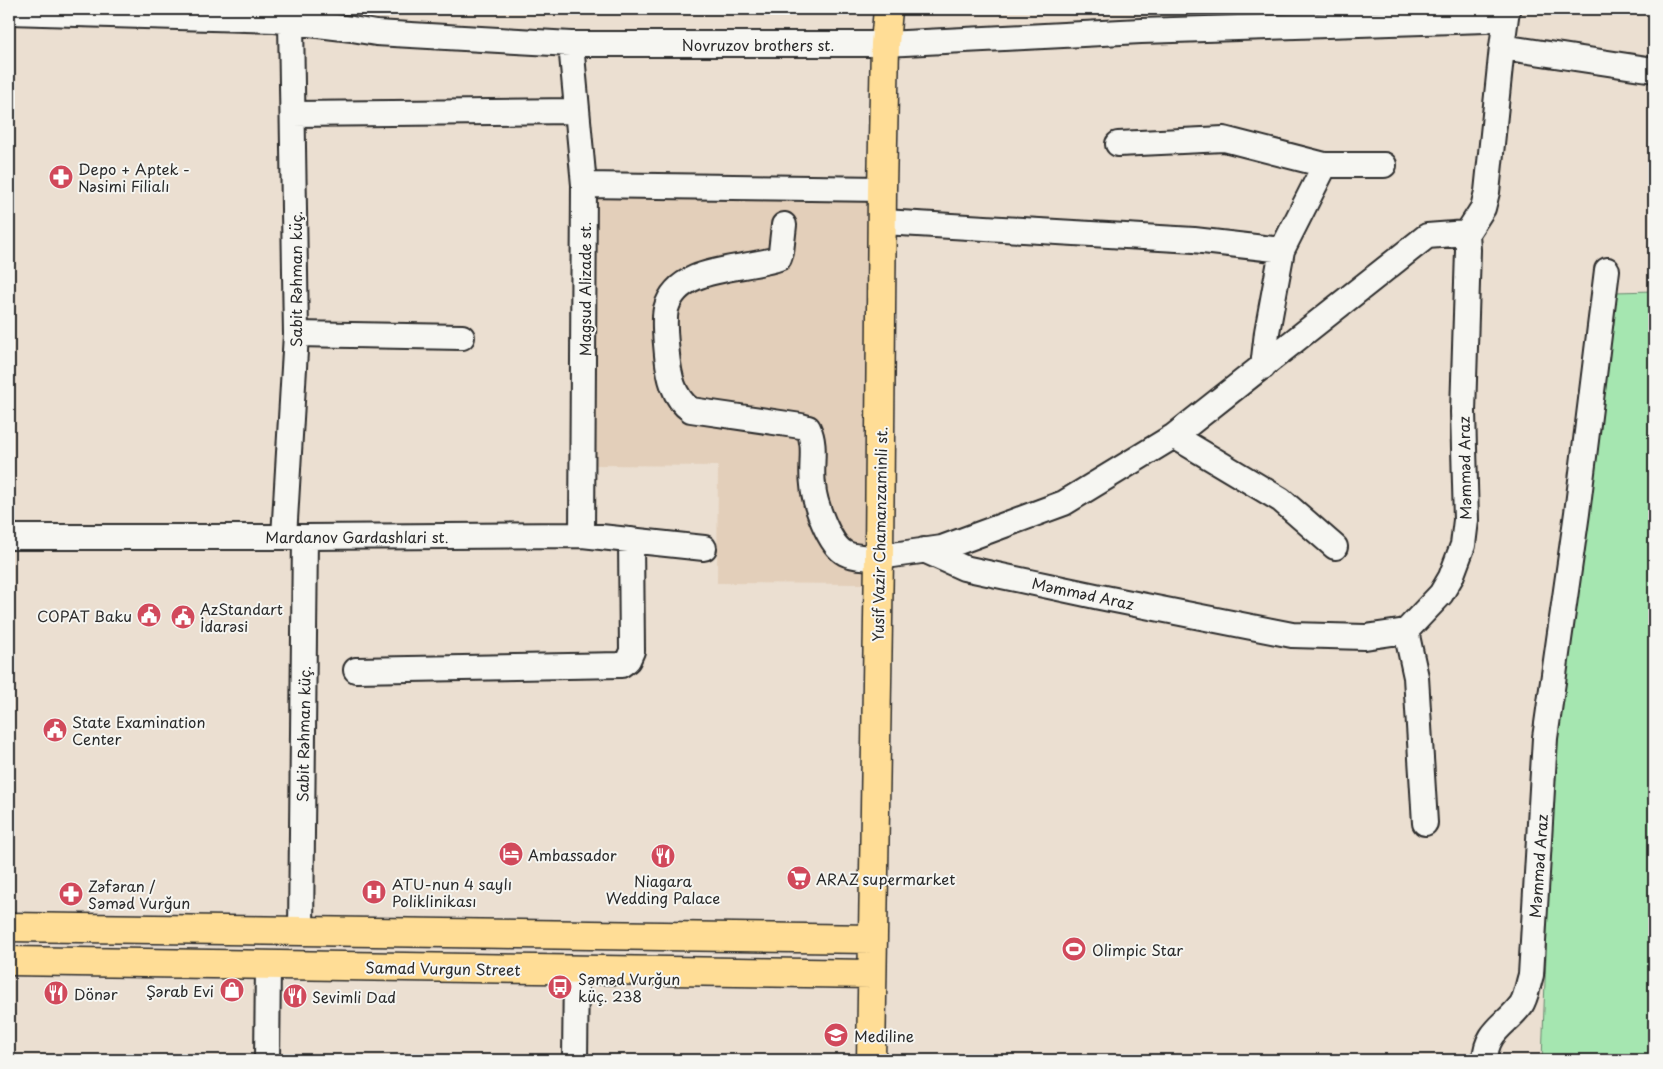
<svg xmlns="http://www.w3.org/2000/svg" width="1663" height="1069" font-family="'Playpen Sans',sans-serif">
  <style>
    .built { fill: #e3cfba }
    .green { fill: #a5e6b0; stroke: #68886e }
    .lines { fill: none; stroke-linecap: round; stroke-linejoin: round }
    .minor-casing { stroke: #2b2b2b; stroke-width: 28 }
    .major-casing { stroke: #2b2b2b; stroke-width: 31 }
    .minor { stroke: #f6f6f2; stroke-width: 24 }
    .major { stroke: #ffdd96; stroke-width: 28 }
    .labels { text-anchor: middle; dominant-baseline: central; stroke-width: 4; stroke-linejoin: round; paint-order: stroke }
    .street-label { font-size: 15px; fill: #2b2b2b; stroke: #f6f6f2 }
    .poi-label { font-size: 15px; fill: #2b2b2b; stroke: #f6f6f2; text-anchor: start }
  </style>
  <rect width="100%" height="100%" fill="#ebdfd1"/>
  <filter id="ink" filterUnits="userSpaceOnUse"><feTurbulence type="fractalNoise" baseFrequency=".02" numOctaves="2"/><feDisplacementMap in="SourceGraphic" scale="10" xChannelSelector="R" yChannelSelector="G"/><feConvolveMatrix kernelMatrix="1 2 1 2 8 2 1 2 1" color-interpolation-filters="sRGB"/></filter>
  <g filter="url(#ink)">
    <!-- built -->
    <path class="built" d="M598,192L869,193L865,584L717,583L718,466L596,465Z"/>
    <!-- green -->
    <path class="green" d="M1654,291V1060H1542L1548,902L1556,754L1615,292Z"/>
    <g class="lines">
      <defs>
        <path id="minor" d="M9,12L275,20L352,29L376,33L571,44H885L1141,31L1486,20L1507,12
          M571,44L584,185L582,535
          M1502,47L1654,70
          M293,114L577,111
          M1118,144L1224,139L1325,165L1282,250L1267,332L1263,367
          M1325,165H1384
          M584,185L882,189
          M883,222L1194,240L1282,250
          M784,225L781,252L779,258C744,271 678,264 666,309C663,323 666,341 667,355C669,375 673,398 691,410L801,426L808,428C817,447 810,465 813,485C814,502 829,545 845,553C854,558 868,557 879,559
          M296,334L462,337
          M1174,436L1281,500L1335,547
          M9,537H305L582,535L704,548
          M284,537L296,334L291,22
          M924,550L964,568L1100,597L1292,635L1365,637L1406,631L1441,594L1451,577L1463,545L1466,520L1463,412L1468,250L1467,233L1483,208L1487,192L1502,47L1507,9
          M879,557L942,548L1064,503L1174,436L1427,236L1467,233
          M1406,631L1416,677L1425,823
          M356,670L621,665L628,660L632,651L631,540
          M301,931L305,537
          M267,1060L268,965
          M575,1060L576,970
          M1485,1060C1486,1031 1505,1026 1521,1005C1526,998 1528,984 1531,975L1545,738L1577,513L1607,270"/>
        <path id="major" d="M9,927L873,939
          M9,961L872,974
          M871,1060L879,557L882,189L885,44L888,9"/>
      </defs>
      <!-- minor casing -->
      <use href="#minor" class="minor-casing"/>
      <!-- major casing -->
      <use href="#major" class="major-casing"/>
      <!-- minor -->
      <use href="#minor" class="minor"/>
      <!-- major -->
      <use href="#major" class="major"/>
    </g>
  </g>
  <!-- icons -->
  <defs>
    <symbol id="pharmacy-disc" viewBox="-11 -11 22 22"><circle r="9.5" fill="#d1495b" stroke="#f6f6f2"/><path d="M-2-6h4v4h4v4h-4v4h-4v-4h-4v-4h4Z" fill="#fff"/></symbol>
    <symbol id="civic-disc" viewBox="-11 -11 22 22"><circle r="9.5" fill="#d1495b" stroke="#f6f6f2"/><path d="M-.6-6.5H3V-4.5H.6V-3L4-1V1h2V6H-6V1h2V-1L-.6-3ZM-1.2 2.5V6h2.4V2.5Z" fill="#fff"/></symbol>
    <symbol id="hotel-disc" viewBox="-11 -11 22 22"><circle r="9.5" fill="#d1495b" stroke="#f6f6f2"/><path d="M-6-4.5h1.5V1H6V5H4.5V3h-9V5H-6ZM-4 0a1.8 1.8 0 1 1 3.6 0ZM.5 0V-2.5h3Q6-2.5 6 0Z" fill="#fff"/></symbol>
    <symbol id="restaurant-disc" viewBox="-11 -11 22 22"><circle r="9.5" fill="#d1495b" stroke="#f6f6f2"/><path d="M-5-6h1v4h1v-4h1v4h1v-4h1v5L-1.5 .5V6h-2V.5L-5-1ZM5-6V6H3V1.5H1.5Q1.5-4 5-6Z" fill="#fff"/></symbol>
    <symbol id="supermarket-disc" viewBox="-11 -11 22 22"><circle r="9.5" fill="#d1495b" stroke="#f6f6f2"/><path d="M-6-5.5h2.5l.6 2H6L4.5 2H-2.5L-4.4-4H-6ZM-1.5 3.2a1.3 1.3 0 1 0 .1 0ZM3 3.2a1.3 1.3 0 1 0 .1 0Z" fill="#fff"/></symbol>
    <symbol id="hospital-disc" viewBox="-11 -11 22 22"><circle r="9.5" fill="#d1495b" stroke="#f6f6f2"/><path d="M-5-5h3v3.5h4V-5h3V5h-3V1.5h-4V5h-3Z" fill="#fff"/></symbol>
    <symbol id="stadium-disc" viewBox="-11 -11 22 22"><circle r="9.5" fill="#d1495b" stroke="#f6f6f2"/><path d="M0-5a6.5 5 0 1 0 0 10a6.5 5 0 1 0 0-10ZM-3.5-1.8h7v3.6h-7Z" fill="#fff"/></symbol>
    <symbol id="bus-disc" viewBox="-11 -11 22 22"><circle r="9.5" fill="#d1495b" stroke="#f6f6f2"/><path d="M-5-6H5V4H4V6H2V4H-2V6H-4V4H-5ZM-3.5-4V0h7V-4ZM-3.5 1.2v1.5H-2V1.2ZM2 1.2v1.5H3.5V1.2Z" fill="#fff"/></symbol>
    <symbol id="shop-disc" viewBox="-11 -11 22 22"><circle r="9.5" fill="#d1495b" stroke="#f6f6f2"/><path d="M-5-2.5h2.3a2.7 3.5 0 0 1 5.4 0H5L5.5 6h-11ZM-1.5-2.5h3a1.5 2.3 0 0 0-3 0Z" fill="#fff"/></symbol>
    <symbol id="school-disc" viewBox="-11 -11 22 22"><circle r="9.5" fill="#d1495b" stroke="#f6f6f2"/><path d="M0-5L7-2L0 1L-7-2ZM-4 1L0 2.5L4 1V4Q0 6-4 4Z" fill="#fff"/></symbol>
  </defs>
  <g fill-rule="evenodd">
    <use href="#pharmacy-disc" x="47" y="163" width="28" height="28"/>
    <use href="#civic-disc" x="135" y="601" width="28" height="28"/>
    <use href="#civic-disc" x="169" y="603" width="28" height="28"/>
    <use href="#civic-disc" x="41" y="716" width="28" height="28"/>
    <use href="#hotel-disc" x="497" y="840" width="28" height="28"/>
    <use href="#restaurant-disc" x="649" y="842" width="28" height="28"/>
    <use href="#supermarket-disc" x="785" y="864" width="28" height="28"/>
    <use href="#hospital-disc" x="360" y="878" width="28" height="28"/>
    <use href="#pharmacy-disc" x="57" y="880" width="28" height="28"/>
    <use href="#stadium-disc" x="1060" y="935" width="28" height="28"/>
    <use href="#bus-disc" x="546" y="973" width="28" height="28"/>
    <use href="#shop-disc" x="218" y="976" width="28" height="28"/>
    <use href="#restaurant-disc" x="42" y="979" width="28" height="28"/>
    <use href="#restaurant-disc" x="281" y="982" width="28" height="28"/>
    <use href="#school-disc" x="822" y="1021" width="28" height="28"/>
  </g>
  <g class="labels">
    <!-- street labels -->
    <g class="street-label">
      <text x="758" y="44">Novruzov brothers st.</text>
      <text transform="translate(295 279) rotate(-90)">Sabit Rəhman küç.</text>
      <text transform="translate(584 289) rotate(-90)">Magsud Alizade st.</text>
      <text transform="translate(1464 468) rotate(-91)">Məmməd Araz</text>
      <text transform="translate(879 534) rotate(-89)">Yusif Vazir Chamanzaminli st.</text>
      <text x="357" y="536">Mardanov Gardashlari st.</text>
      <text transform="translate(1083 593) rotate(12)">Məmməd Araz</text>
      <text transform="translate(303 734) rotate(-89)">Sabit Rəhman küç.</text>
      <text transform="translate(1538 866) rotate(-86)">Məmməd Araz</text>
      <text transform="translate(443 968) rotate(1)">Samad Vurgun Street</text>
    </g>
    <!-- poi labels -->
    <g class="poi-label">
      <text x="78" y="168">Depo + Aptek -<tspan x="78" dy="17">Nəsimi Filialı</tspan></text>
      <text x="200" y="608">AzStandart<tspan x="200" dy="17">İdarəsi</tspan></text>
      <text x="132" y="615" text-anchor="end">COPAT Baku</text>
      <text x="72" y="721">State Examination<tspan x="72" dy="17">Center</tspan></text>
      <text x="528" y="854">Ambassador</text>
      <text x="816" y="878">ARAZ supermarket</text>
      <text x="663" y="880" text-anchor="middle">Niagara<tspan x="663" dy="17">Wedding Palace</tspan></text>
      <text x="392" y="883">ATU-nun 4 saylı<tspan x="392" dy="17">Poliklinikası</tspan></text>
      <text x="88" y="885">Zəfəran /<tspan x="88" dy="17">Səməd Vurğun</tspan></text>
      <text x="1092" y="949">Olimpic Star</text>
      <text x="578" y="978">Səməd Vurğun<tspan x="578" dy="17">küç. 238</tspan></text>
      <text x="214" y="990" text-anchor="end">Şərab Evi</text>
      <text x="74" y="993">Dönər</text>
      <text x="312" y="996">Sevimli Dad</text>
      <text x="854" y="1035">Mediline</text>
    </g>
  </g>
  <!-- margin -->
  <rect width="1663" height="1069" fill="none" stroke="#f6f6f2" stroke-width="30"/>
  <rect x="15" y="15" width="1633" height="1039" fill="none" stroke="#2b2b2b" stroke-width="2" filter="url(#ink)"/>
</svg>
